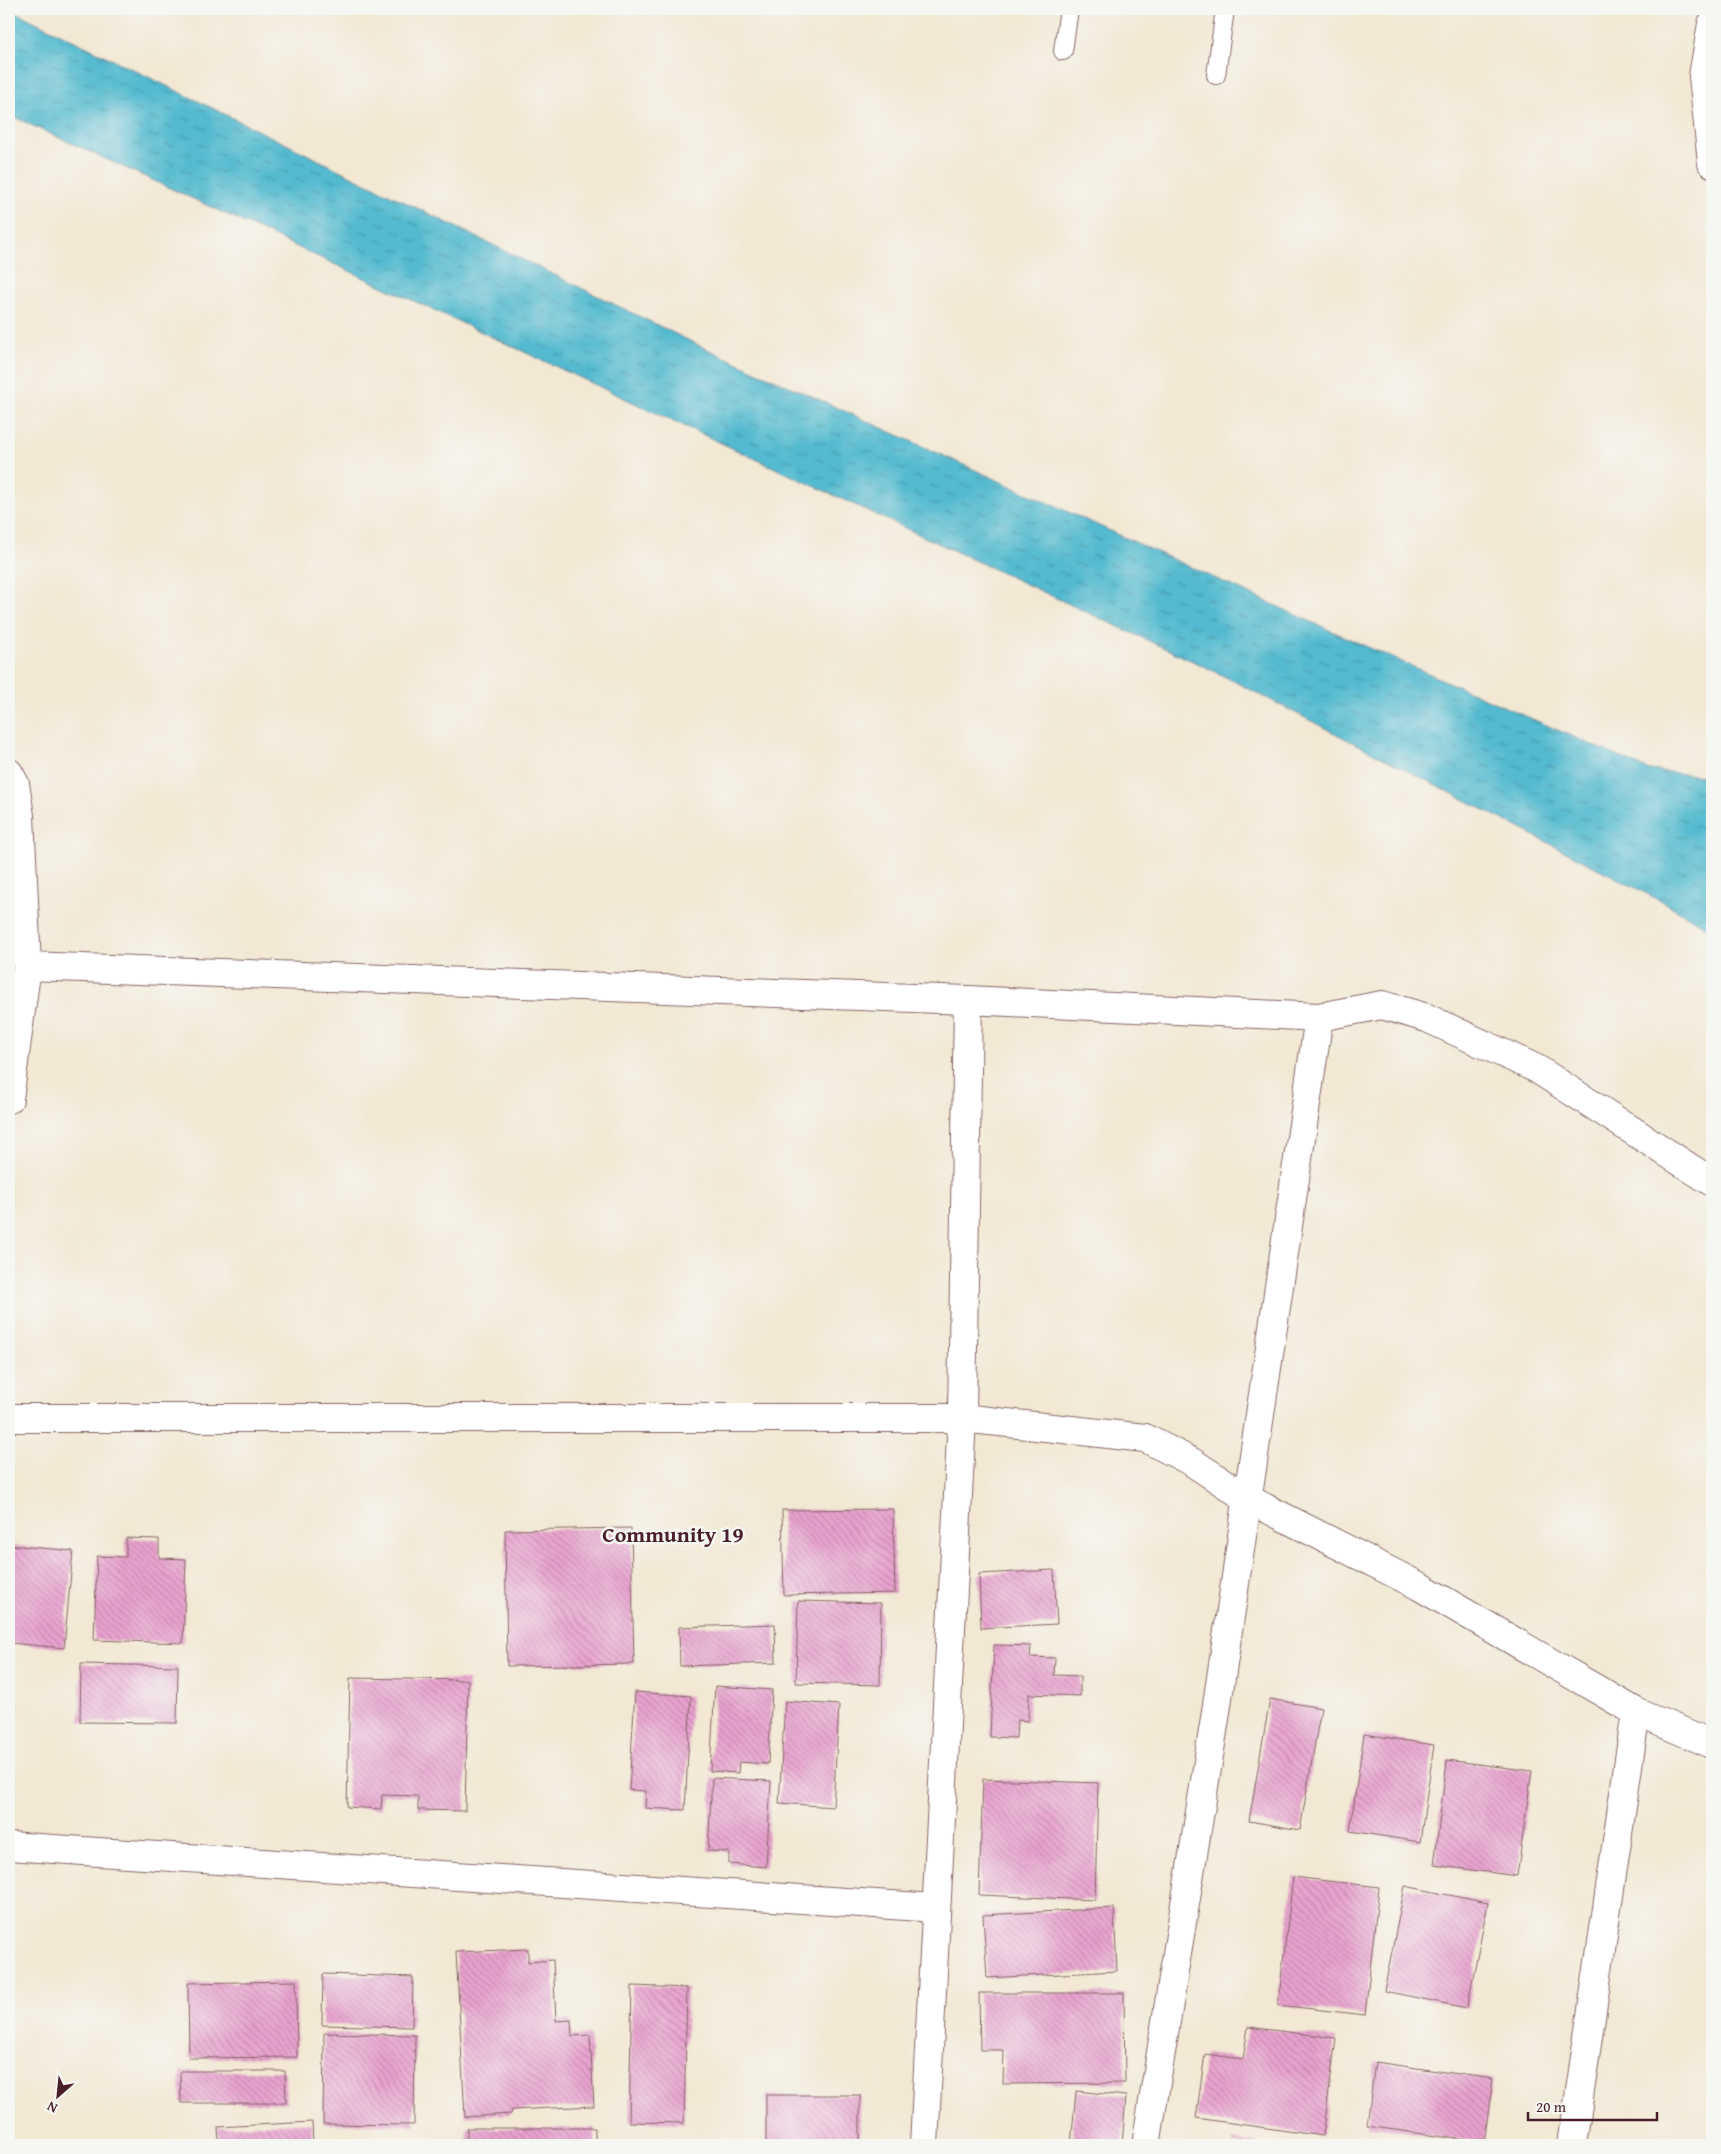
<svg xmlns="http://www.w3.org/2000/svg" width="1721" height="2154" font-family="'Gentium Book Plus',serif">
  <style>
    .water { fill: url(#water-ripples); stroke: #4e6c7d }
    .building { fill: url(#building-back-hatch) }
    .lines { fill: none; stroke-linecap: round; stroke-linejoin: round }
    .lane-casing { stroke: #856566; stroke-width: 20 }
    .street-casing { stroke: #856566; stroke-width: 30 }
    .lane { stroke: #fff; stroke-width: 18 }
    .street { stroke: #fff; stroke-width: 28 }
    .labels { text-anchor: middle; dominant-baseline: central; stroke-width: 5; stroke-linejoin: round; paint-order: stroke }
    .district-label { font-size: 22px; font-weight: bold; fill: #4a1f2b; stroke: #f6f6f2 }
  </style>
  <defs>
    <pattern id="water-ripples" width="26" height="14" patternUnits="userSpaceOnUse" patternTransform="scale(1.25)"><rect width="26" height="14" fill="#52bacf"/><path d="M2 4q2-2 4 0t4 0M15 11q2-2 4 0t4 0" fill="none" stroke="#4697a8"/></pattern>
    <pattern id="building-back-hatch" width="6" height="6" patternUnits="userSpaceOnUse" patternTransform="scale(1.25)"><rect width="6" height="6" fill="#e9a3cf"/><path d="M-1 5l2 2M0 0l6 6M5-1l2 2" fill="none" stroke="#bf84a8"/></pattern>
  </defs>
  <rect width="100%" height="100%" fill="#f6f6f2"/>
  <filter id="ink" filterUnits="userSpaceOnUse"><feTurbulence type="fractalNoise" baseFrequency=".02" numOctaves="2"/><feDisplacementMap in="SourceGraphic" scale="10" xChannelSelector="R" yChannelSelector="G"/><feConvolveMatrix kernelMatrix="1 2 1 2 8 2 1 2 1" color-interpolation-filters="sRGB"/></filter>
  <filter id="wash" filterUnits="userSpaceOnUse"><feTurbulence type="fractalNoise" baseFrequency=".0096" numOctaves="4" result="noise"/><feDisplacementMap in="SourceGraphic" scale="20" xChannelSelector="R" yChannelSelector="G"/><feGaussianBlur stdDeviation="1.12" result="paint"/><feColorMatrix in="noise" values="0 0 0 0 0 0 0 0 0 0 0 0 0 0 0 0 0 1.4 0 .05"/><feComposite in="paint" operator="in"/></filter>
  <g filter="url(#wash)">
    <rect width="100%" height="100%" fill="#f2e8d3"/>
    <!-- water -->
    <path class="water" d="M9,9L696,344L1354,641L1649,770L1712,777V930L1667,904L1214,671L174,190L9,115Z"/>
    <g id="blocks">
      <!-- building -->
      <path class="building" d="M893,1509L895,1593L784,1595L782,1510Z
        M631,1528L634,1664L507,1666L505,1530Z
        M126,1538L159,1539V1558L186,1559L183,1643L94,1640L97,1556L126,1557Z
        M9,1545L73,1551L64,1648L9,1643Z
        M1054,1570L1057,1624L981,1628L979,1574Z
        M798,1601L881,1603L880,1685L796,1683Z
        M775,1624L776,1663L680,1666L679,1627Z
        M994,1645L1031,1646L1030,1657L1055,1658L1054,1675L1080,1676V1696L1029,1694L1028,1721L1017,1720L1016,1738L990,1737Z
        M81,1664L178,1666L177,1723L80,1722Z
        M350,1678L468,1680L465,1811L418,1810V1796L382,1795L381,1809L347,1807Z
        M715,1686L772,1690L768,1764L739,1762L738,1773L710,1771Z
        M635,1692L691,1696L685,1810L645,1808L646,1791L629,1790Z
        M1270,1699L1321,1708L1300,1830L1249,1821Z
        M785,1701L839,1705L833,1807L779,1803Z
        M1364,1734L1434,1745L1420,1842L1350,1831Z
        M1447,1760L1532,1771L1517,1876L1434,1865Z
        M712,1778L771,1781L766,1867L729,1864V1852L708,1851Z
        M983,1779L1098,1783L1095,1900L979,1895Z
        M1293,1877L1379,1887L1365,2015L1278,2005Z
        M1405,1886L1488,1903L1467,2008L1384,1991Z
        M1114,1908L1117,1971L987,1978L983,1915Z
        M528,1949V1962L553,1960L556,2021L571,2020L572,2036L590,2035L594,2106L512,2110L511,2114L465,2117L456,1952Z
        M323,1974L413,1977L412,2027L322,2025Z
        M296,1981L297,2057L189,2058L188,1983Z
        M632,1986L687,1988L684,2123L629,2122Z
        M979,1993H1124L1125,2083L1003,2084L1004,2050H980Z
        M1248,2027L1336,2038L1323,2136L1196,2118L1205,2054L1243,2059Z
        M324,2033L415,2035L414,2125L323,2124Z
        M1375,2062L1493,2079L1484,2143L1367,2126Z
        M180,2071H285L286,2103H181Z
        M1076,2091L1126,2096L1122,2145H1071Z
        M766,2095H860V2145H766Z
        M312,2122L313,2145H219L218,2127Z
        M467,2128H595V2145H467Z
        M1233,2141L1261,2144V2145H1233Z"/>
    </g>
  </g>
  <g filter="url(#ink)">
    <use href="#blocks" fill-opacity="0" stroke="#856566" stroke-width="1"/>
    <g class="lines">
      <defs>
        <path id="lane" d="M1063,51L1069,9
          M1216,75L1225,9"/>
        <path id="street" d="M1712,24L1703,76L1712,163
          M9,773L15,784L20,816L27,966
          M9,1099L27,966L968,1000L1319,1017L1382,1005L1427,1018L1537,1069L1712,1182
          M9,1418H962L1145,1438L1192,1462L1248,1499L1419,1586L1636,1712L1712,1744
          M9,1846L936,1908
          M924,2145L962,1418L968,1000
          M1146,2145L1214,1725L1319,1017
          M1572,2145L1636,1712"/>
      </defs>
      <!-- lane casing -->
      <use href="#lane" class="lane-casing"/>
      <!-- street casing -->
      <use href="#street" class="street-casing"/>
      <!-- lane -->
      <use href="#lane" class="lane"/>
      <!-- street -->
      <use href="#street" class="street"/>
    </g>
  </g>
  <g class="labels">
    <!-- district labels -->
    <g class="district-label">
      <text x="673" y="1534">Community 19</text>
    </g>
  </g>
  <!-- margin -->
  <rect width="1721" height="2154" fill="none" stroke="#f6f6f2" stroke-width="30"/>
  <!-- north arrow -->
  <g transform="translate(58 2096) rotate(207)" stroke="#f6f6f2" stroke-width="4" paint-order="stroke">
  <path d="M0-4L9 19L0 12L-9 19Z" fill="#4a1f2b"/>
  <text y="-8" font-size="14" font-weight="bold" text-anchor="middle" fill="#4a1f2b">N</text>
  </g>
  <!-- scale -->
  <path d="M1528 2112v8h129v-8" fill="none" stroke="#4a1f2b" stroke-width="2.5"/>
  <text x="1536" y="2112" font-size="15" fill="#4a1f2b" stroke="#f6f6f2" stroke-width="4" paint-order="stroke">20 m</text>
</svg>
